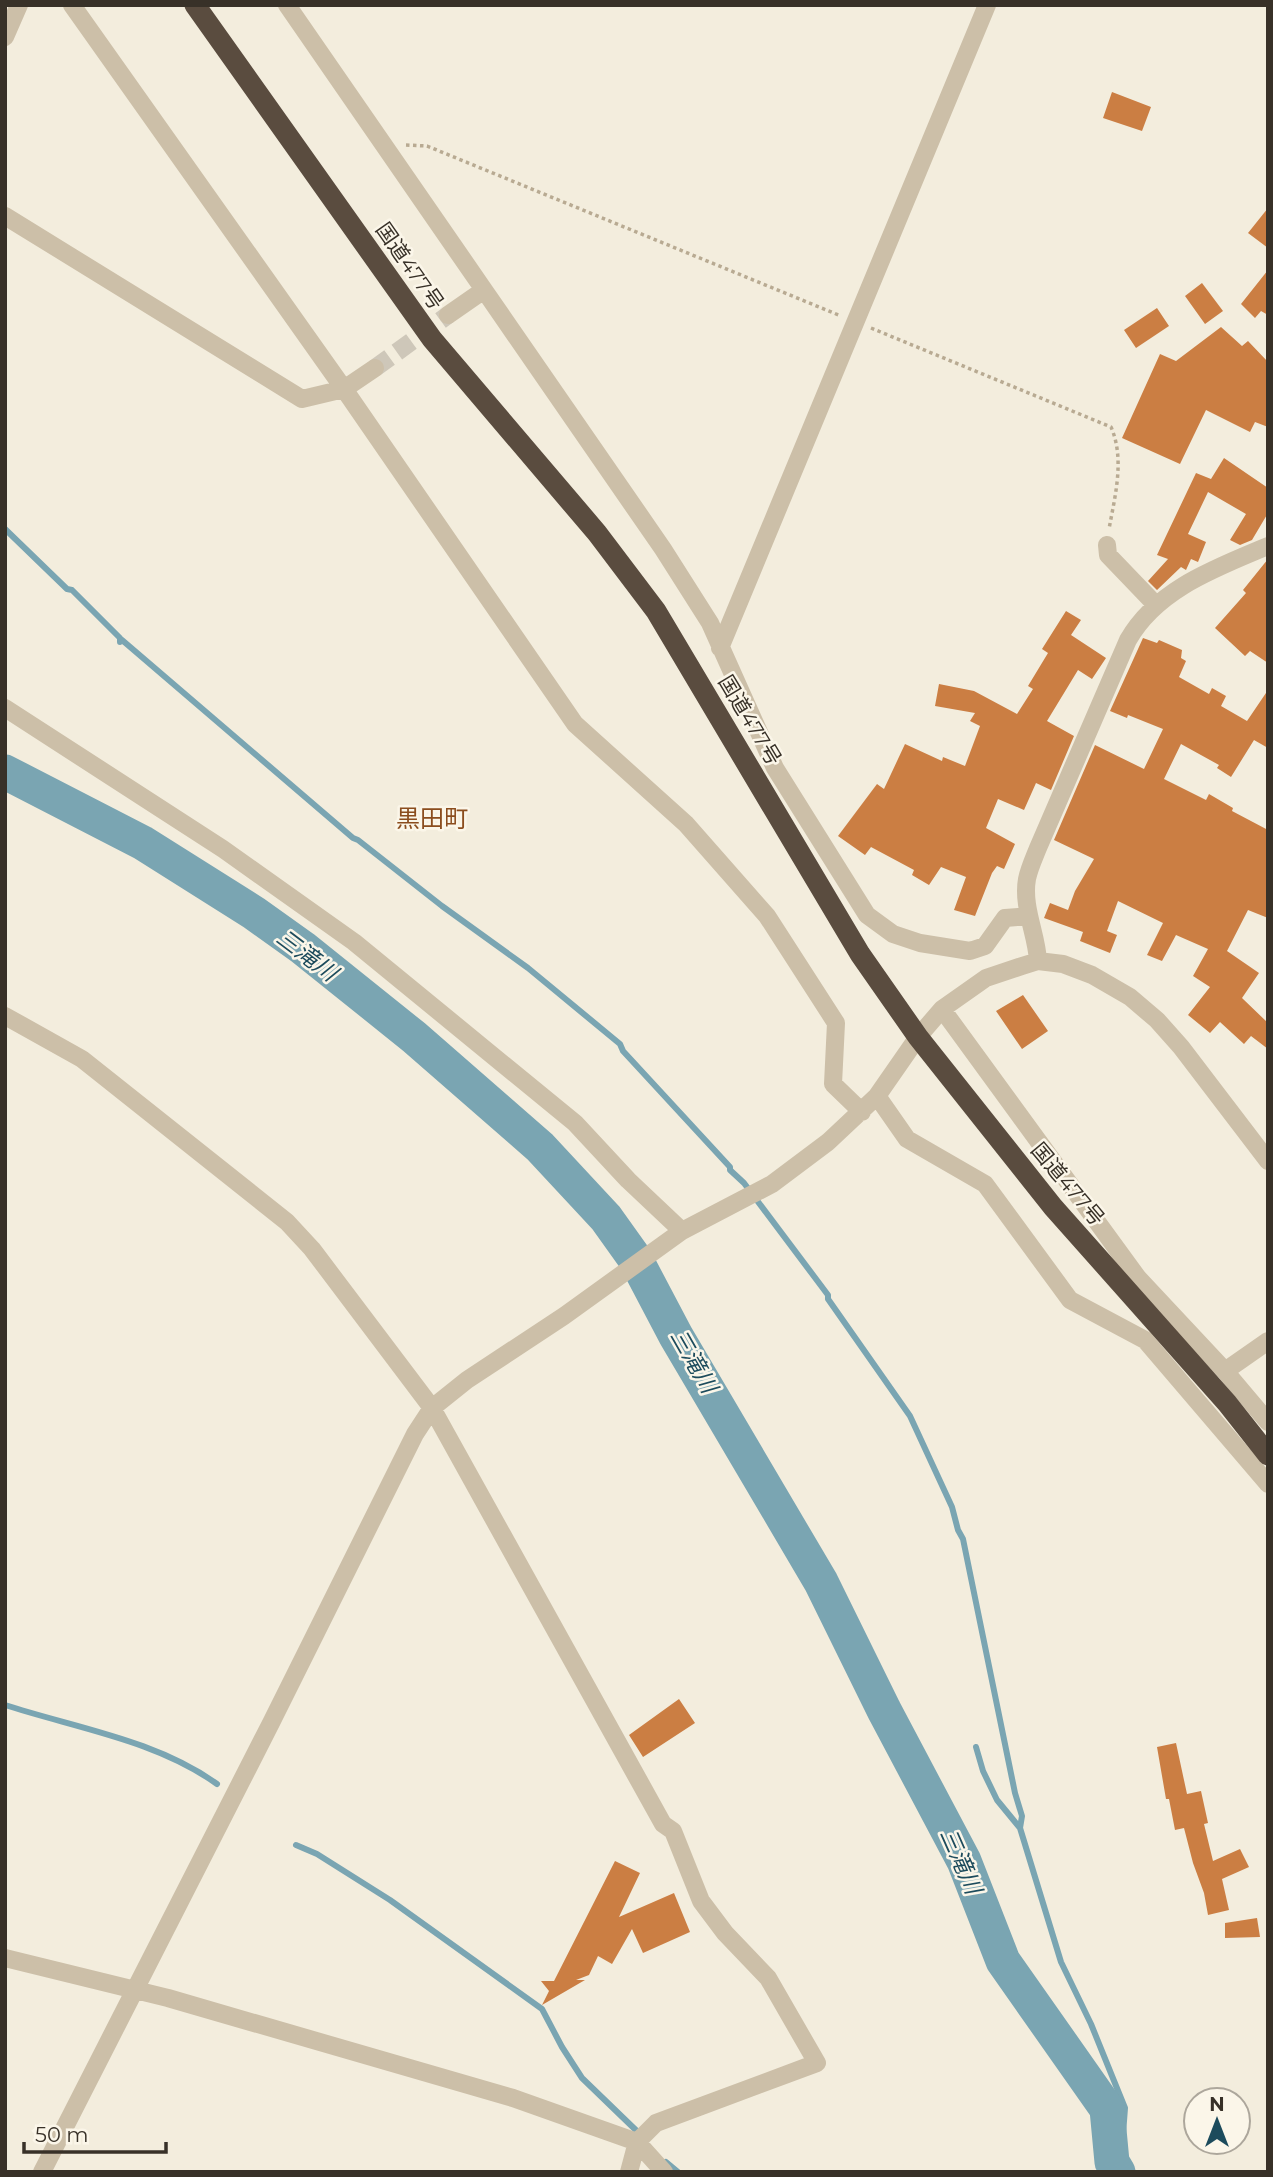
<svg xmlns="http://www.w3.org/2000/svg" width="1273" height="2177" font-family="Montserrat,'Noto Sans JP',sans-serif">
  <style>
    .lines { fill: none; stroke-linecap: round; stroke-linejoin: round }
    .stream { stroke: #7aa5b2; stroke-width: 6 }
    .river { stroke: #7aa5b2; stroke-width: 35 }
    .building { fill: #cb7e43 }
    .minor-tunnel { stroke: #cec7b9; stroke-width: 18; stroke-dasharray: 18 9; stroke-linecap: butt }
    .path { stroke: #b8aa92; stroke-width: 3.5; stroke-dasharray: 3.5 3.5; stroke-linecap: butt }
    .minor { stroke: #ccbfa8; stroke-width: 18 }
    .highway { stroke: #5a4c3f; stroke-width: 21 }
    .labels { text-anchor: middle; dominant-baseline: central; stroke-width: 5; stroke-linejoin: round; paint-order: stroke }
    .street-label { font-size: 21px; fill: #383128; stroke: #fbf6e9 }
    .water-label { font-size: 23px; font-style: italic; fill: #1c4b5c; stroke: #fbf6e9 }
    .quarter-label { font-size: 24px; fill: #8b4d1e; stroke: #fbf6e9 }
  </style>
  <rect width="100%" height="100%" fill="#f3eddd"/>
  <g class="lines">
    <!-- stream -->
    <path class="stream" d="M5,529L67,589L72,590L120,638V642L122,640L353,838L358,840L442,906L528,968L620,1044L623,1051L730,1167V1170L744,1183L828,1295V1299L910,1416L952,1507L958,1530L963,1539L1015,1793L1022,1816L1020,1828
      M5,1705C76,1728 156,1740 217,1784
      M976,1747L983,1771L997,1800L1020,1828L1061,1962L1091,2024L1125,2108L1123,2134L1112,2162
      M296,1845L317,1854L390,1900L542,2009L562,2047L582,2078L642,2136
      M666,2162L678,2172"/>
    <!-- river -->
    <path class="river" d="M5,772L143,843L254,913L303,948L414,1037L540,1147L606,1218L636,1260L676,1336L821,1582L884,1710L964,1861L1003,1961L1107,2109L1112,2162L1118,2172"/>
  </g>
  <!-- building -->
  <path class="building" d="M1112,92L1151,107L1142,131L1103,118Z
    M1268,208V248L1248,233Z
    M1268,270V315L1261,311L1255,318L1241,304Z
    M1202,283L1223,311L1205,324L1185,296Z
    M1157,308L1169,326L1136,348L1124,330Z
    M1221,327L1242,346L1248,341L1268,362V427L1255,422L1250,432L1206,410L1180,464L1122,438L1160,354L1176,361Z
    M1224,458L1268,488V513L1252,540L1240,545L1230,540L1246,514L1208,492L1188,534L1206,542L1198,562L1191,559L1186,570L1181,567L1157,590L1148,581L1168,559L1157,555L1196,473L1211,479Z
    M1268,559V663L1250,651L1245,656L1215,628L1246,593L1243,590Z
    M1066,611L1081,620L1071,635L1106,658L1092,679L1078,670L1047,721L1074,736L1051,790L1036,783L1024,810L998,799L986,828L1015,844L1004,869L997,866L992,873L975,916L954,910L966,877L941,867L929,885L912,875L914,870L871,847L865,855L838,836L877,784L884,789L905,744L942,761L943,757L965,766L980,726L970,721L975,713L935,706L939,684L974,691L1017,714L1033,689L1028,686L1048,653L1042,649Z
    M1143,638L1157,643L1159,640L1182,650L1181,658L1186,661L1179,677L1209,694L1212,688L1226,696L1221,706L1247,721L1268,690V748L1254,740L1231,777L1217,768L1219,765L1181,744L1164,779L1206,800L1209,794L1233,808L1232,811L1268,830V918L1248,910L1227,951L1259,973L1242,998L1268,1023V1049L1251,1036L1244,1044L1220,1022L1210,1033L1188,1015L1210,987L1193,976L1208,949L1176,935L1162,961L1147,955L1163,923L1118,901L1107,931L1117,935L1110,953L1080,941L1083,932L1044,918L1050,903L1068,910L1075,891L1094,859L1054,840L1095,745L1144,769L1163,729L1128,715L1127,718L1110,711Z
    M1023,995L1048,1031L1022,1049L996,1011Z
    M679,1699L695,1723L643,1757L629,1735Z
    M1176,1743L1187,1794L1201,1791L1208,1823L1204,1824L1213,1861L1240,1849L1249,1867L1222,1879L1229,1910L1208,1915L1204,1893L1193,1863L1184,1828L1175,1830L1169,1799H1166L1157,1747Z
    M615,1861L640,1873L619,1917L674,1893L690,1932L643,1953L632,1929L612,1964L598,1956L589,1975L576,1980H585L542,2005L549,1991L541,1981H554Z
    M1257,1918L1260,1937L1225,1938V1923Z"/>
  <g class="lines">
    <!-- minor-tunnel -->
    <path class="minor-tunnel" d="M375,368L448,315"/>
    <!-- path -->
    <path class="path" d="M406,145L427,146L841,316
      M871,328L1111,427C1125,459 1115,496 1109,529"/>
    <!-- minor -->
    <path class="minor" d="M72,5L344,389L575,724L686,824L767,916L836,1023L833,1084L862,1112
      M287,5L484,290
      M5,37L19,5
      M5,216L302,399L344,389L375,368
      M448,315L484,290L663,549L710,623L775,768L867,915L893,934L920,943L970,951L985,946L1005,918L1029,916
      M1107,545L1108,555L1155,604
      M720,648L987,5
      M5,708L223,849L354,942L575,1123L628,1180L682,1231
      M1038,961C1037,935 1022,907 1027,879C1029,869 1034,858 1038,848L1128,640C1157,589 1216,568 1268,546
      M942,1009L1138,1278L1225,1371L1268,1422
      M5,1016L82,1059L287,1222L312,1249L432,1408L663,1824L673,1831L701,1901L725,1933L768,1978L817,2063L656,2123L637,2142L629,2172
      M877,1096L907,1139L985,1184L1070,1300L1145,1340L1268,1484
      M1225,1371L1268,1341
      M5,1958L168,1998L513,2098L637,2142L664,2172
      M42,2172L271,1723L415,1434L432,1408L467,1380L564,1316L682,1231L772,1184L828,1142L877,1096L918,1037L942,1009L986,978L1022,966L1038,961L1063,964L1092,975L1130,997L1157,1020L1181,1047L1268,1161"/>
    <!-- highway -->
    <path class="highway" d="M195,5L432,339L597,533L656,611L860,954L918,1037L1053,1207L1227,1403L1268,1455"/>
  </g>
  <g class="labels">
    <!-- street labels -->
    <g class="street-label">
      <text transform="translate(410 266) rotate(55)">国道477号</text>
      <text transform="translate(750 720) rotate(59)">国道477号</text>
      <text transform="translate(1068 1184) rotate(50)">国道477号</text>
    </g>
    <!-- water labels -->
    <g class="water-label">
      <text transform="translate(307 955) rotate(37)">三滝川</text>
      <text transform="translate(694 1361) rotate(60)">三滝川</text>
      <text transform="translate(961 1861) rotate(66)">三滝川</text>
    </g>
    <!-- quarter labels -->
    <g class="quarter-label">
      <text x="432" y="818">黒田町</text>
    </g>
  </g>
  <!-- border -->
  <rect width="1273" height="2177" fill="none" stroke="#383128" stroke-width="14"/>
  <!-- north arrow -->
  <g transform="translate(1217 2121)"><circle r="33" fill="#fbf6e9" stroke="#ada79c" stroke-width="2"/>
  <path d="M0-5L12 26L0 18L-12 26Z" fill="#1c4b5c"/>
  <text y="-10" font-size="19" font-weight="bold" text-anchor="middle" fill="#383128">N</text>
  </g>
  <!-- scale -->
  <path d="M24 2142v10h142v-10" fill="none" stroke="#383128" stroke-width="3.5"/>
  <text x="35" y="2142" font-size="21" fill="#383128" stroke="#fbf6e9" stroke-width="5" paint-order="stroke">50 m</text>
</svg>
